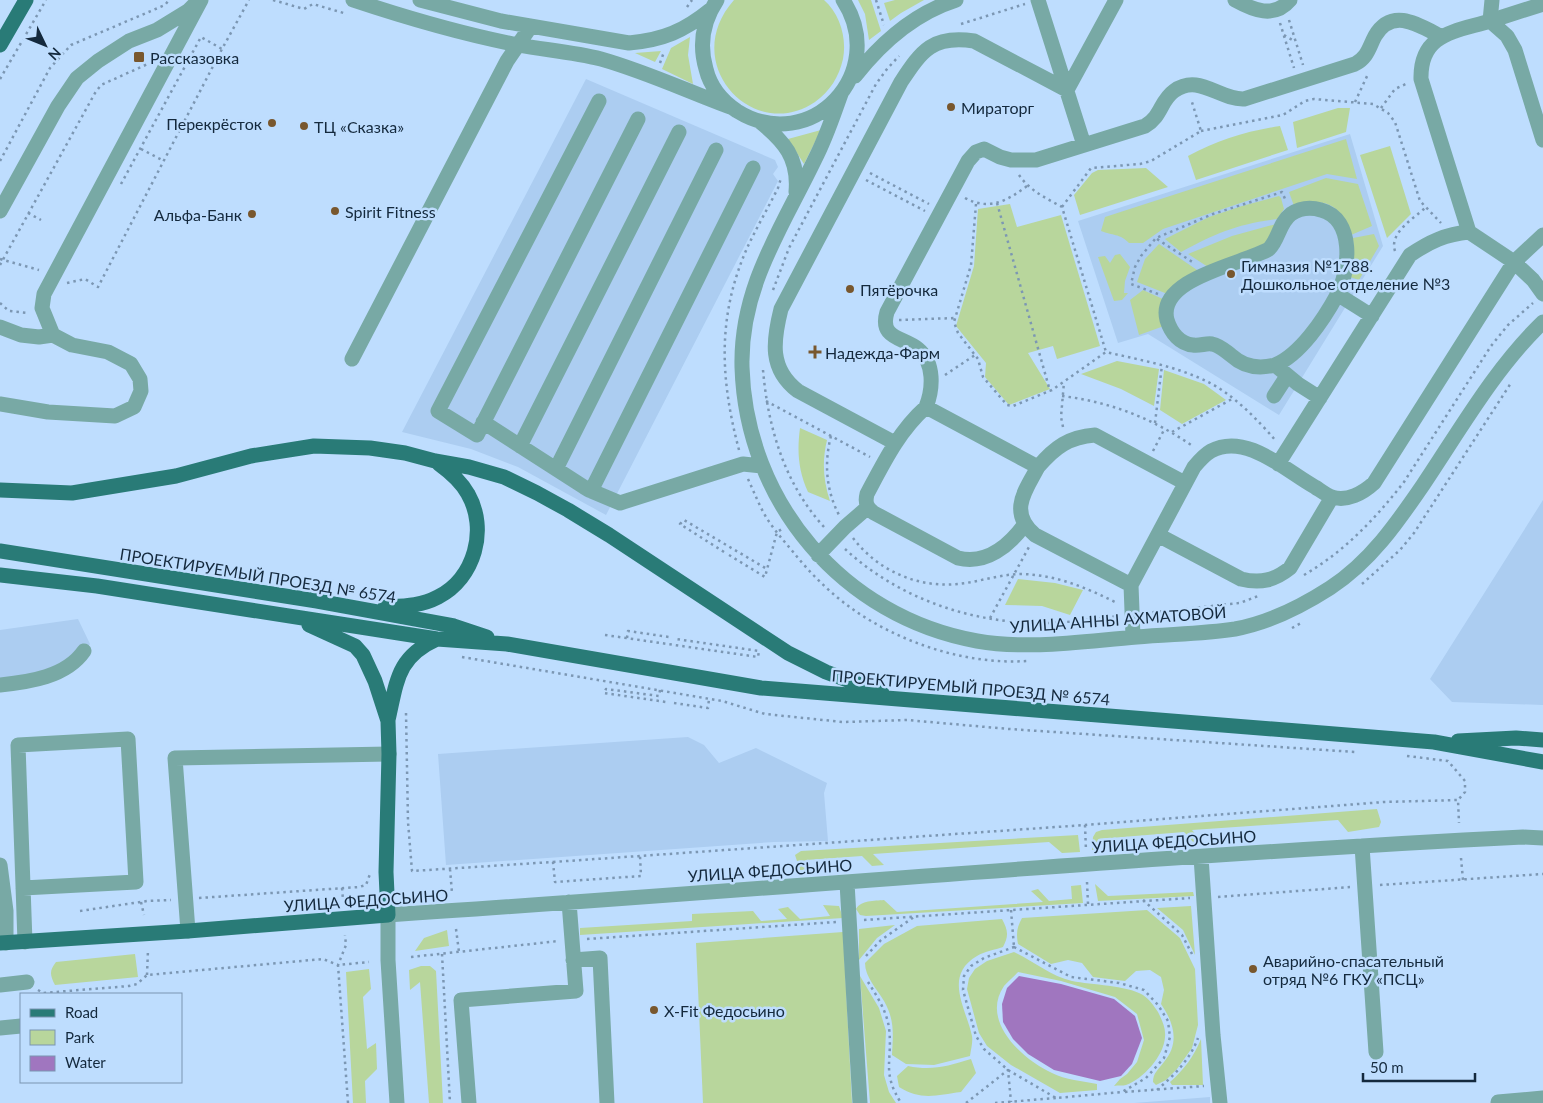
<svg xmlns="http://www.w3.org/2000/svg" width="1543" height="1103" font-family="Lato,sans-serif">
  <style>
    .built { fill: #accdf1 }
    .green { fill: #b8d69c }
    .water { fill: #a076bf }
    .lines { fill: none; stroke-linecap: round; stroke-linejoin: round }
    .path { stroke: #7c97b3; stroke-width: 2.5; stroke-dasharray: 2.5 4; stroke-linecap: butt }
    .minor { stroke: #78a9a5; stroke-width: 15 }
    .major { stroke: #297b77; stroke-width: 15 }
    .poi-dot { fill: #78572e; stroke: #beddfe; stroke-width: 2 }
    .labels { text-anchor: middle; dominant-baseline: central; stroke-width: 5; stroke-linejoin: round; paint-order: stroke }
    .poi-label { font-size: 16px; fill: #14293d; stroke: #beddfe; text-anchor: start }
    .street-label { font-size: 16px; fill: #14293d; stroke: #beddfe }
  </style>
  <rect width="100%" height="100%" fill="#beddfe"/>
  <!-- built -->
  <path class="built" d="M586,79L775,160L778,167L773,174L778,181L606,515L518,467L471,449L402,432Z
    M1350,134L1383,246L1279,415L1148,334L1118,343L1078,221Z
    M1543,500V705L1452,702L1430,679Z
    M78,619L90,644L74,670L0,690V630Z
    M688,737L704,745L719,763L756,748L827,783L824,793L828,841L774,842L446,865L438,754Z
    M1210,1097V1103H1134Z"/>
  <!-- green -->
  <path class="green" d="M734,0H824C840,14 847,38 843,59C839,77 830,91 815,102C753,144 678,63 734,0Z
    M858,0H871L881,31L869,40L865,14Z
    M895,0H924L901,13L890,21L884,3Z
    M690,37L688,55L693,84L662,69L671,48Z
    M661,51L655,62L635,53Z
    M1338,108H1350L1346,132L1297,148L1293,122Z
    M1280,126L1288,150L1196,180L1188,156C1218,140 1247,131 1280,126Z
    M821,130L804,164L788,139Z
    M1346,139L1357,179L1327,174L1163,229L1143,243H1129C1119,233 1113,236 1101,231L1105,217Z
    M1390,146L1411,214L1387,238L1360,155Z
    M1146,168L1168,187L1080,215L1074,195L1092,173L1098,170Z
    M1326,178L1358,184L1372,226L1351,235C1340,203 1325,197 1294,206L1289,192Z
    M1279,196L1281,198L1284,209L1277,219C1237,224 1216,233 1181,252L1165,239L1209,217L1242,206Z
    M1010,204L1017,227L1061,215L1100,346L1057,359L1053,346L1028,353L1050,389L1009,405L985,377L986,363L956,326L974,266L978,209Z
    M1276,224L1266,244L1208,267L1188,254L1232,236Z
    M1374,234L1379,246L1359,280L1347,276L1354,256L1353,238Z
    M1159,244L1200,272L1170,295L1137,282L1145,259Z
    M1120,254L1130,267L1125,281L1124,293H1128L1122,300L1114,301L1098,257L1105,256L1110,263L1115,255Z
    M1143,290L1165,300L1164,326L1139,335L1130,300Z
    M1117,361L1159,369L1154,406L1121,389L1081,374Z
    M1164,370L1204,384L1226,400L1182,424L1160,410Z
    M800,428L827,440C822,461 823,480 830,501L808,492C798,470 797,451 800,428Z
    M1018,579L1055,583L1083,590L1070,615L1042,606L1005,605Z
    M1377,809L1381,822L1379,827L1348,832L1338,820L1192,830L1203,843H1194L1184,832L1098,839L1106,849L1092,850L1093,837L1096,832L1102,830Z
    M1078,835L1080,852L1062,853L1049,842L873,854L884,865L872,866L862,856L806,860L815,871L800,870L795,855L801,851Z
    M1095,884L1108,896L1193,892L1194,896L1098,901Z
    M1081,885L1083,903L866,916L860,915L856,909C861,900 874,901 884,900L897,912L1043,902L1031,891L1038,889L1049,901L1072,899L1071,886Z
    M823,905L839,906L843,918L580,935V928L692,921V914L753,911L761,921L787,919L778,909L788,907L800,919L830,916Z
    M1191,906L1195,955L1183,930L1157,908Z
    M1147,910L1180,938L1195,969L1198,1025L1192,1048L1177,1069L1166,1080L1156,1085L1153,1082C1153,1073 1158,1070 1164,1062C1180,1043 1174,1023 1161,1004L1164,990L1161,977L1150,970L1136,971L1125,981L1093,977L1082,963L1068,960L1051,964L1018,944C1016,933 1017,927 1022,918Z
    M1002,919C1008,930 1009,936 1003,947C995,950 985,951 977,956C943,976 966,1008 972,1036C973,1042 971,1049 970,1056L934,1065L906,1064L892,1055C893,1035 895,1020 884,1001C877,989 865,977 865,963L884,944L917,926Z
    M895,925L877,938L859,960V929Z
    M447,930L449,946L415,951L424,938Z
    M843,932L852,1103H703L696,943Z
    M1014,952C1033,961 1051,976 1072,981C1092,985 1126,985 1143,995C1149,999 1154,1006 1158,1012C1162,1020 1166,1028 1165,1037C1164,1056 1143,1079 1126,1085C1123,1086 1118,1085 1114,1086L1120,1079L1127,1074L1137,1062L1144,1040L1137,1014L1115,997L1061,981L1018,972C1014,977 1008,981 1004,986C980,1021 1022,1059 1052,1073C1065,1080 1083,1081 1097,1084V1090L1060,1093L1011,1065L987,1046L979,1033L967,989L969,978L975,969L987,961Z
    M135,954L138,977L55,985C50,975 49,971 56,962Z
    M421,966H430L436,971L443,1103H429L420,982L410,990L409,970Z
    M369,969L371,989L363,997L367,1049L376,1043L377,1069L365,1081L366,1103H353L346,972Z
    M860,976L879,1008L886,1031L884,1075L889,1092L896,1103H870Z
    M1201,1039L1203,1085H1172L1170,1082C1184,1070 1194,1056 1201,1039Z
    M971,1059L976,1073L961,1092C937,1095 921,1101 899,1087L897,1076L908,1066C932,1071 948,1066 971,1059Z"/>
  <!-- water -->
  <path class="water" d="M1019,976L1061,984L1114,999L1135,1016L1142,1038L1132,1064L1121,1076L1100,1081L1054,1070L1028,1054L1013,1039L1003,1022L1002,1004L1007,988Z"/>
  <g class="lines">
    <!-- path -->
    <path class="path" d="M273,0L304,9L313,4L347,14
      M876,0L884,25
      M687,7L692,0
      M1289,20L1303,65
      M1280,23L1294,68
      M961,24L1025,4
      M1284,35L1294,41
      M660,63L664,52
      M0,79L46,0
      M1355,102L1368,74
      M1381,108L1395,89L1408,83
      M1201,131L1283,115L1305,101L1314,99L1373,104L1388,113L1395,122L1420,201L1441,223
      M141,149L164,161
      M0,161L50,68L71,45L165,5L169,0
      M870,173L929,204
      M1019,175C1030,191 1046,198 1062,207L1106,352
      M866,180L925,211
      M121,184L201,37L222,49L249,0
      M965,198C989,211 1007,201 1027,186
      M997,203L1050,391
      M976,204L971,265L954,322L958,333L978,359L983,377L1007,405L1013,406L1052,390L1106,352C1140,360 1175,366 1206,381C1232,393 1258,420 1276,441
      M1062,207L1091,168L1140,164L1151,161L1201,131L1191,99
      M28,213L41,220
      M1157,239L1194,263
      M1395,251C1389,233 1413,219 1425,208
      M0,259L39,270
      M0,265L95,93L101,85L150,63
      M67,283L85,279L98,287L222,49
      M773,290L789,248L876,84L887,69L899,56
      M1158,294L1131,284L1135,267L1141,256L1156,238L1213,214L1282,192L1286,201
      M0,303L9,311L29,313
      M899,320L955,318
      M763,370C768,427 784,483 824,527
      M945,375L975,355
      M1062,396C1111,402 1154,419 1194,447
      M766,401L870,457
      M1155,423L1162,365
      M1063,427L1061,417L1064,382
      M1172,432L1232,399
      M831,436C824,463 826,490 839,515
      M739,450C720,378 717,315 748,246C757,227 768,208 778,188L781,178
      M1153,451L1165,428
      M748,479C754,492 759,505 766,517C774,530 784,541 794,553C810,573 830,593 851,608C900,643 967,665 1027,661
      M853,538C878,571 918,588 958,584C979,582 1000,574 1022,574C1057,575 1087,588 1117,603
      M845,549C896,596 964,621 1034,623C1062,624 1090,619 1118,616
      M724,552L680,524L684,520L767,569
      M729,555L765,577L777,532L782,529
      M1304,575C1345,551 1375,519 1404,482L1491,346L1508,325L1533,303
      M1362,584L1400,550L1414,533L1511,383
      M1146,613L1240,603L1258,596
      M990,618L1029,547
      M1292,628L1303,622
      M605,635L758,657L759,651L676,639
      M627,638L628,631L669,637
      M462,657L722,701L765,714L843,722L907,720L1009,729L1355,752
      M660,690L659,696L606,689L604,693L666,702
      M674,703L708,708L709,699
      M406,713L408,822L412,871L553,862L555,882L641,876L640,856
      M1407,756L1448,761L1465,781V792L1458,800
      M1085,825L1086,851
      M1461,858L1463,880
      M553,862L1085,825L1384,802L1458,800L1459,823
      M450,869L452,893
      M1087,882L1088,904
      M1380,885L1543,874
      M342,888L343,900
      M1218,897L1350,887
      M199,898L359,887L366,885L370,874
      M1143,900L1182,935L1192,954
      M141,902L144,915
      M1011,910L1014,947
      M80,911L147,901L171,900
      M864,920L1190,898
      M456,929L459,952
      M587,939L836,922
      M1014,947L1071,977L1119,983L1144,990L1158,1005L1168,1021L1170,1037L1164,1058L1146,1078L1122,1092L1056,1098L1008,1070L984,1049L976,1036L963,990L964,976L971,966L984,958Z
      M442,954L450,1103
      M866,956L881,940L914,917
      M411,957L559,941
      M147,975L148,950
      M868,982C877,996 887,1012 889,1028C893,1061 881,1071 901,1103
      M38,990L43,993L129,986L137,984L147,975L323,959L338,965L346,945L345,935
      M1157,1090C1174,1075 1190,1060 1198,1038
      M1125,1092L1204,1086
      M348,1103L338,965L369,962
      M966,1103L1008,1070L1011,1102
      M995,1103L1056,1098"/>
    <!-- minor -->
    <path class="minor" d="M353,0C407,18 462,34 518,45C546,50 574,52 601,59C647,72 689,92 733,108
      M420,0L501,21L629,43C663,40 684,31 710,10
      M717,0C703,21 699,45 706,69C710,86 722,101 737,111C811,157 890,72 843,0
      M1038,0L1084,145
      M1235,0C1253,10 1274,19 1290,0
      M1492,0L1490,21C1455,32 1420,33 1421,79L1469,232L1514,262L1533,280L1543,294
      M1543,4L1490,21L1507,36L1515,50L1543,140
      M855,76C881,43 915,13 956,0
      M1067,90L1116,0
      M841,94C833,116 826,138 815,159C782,228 740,287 742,367C746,502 843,617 977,641C1029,650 1085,641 1137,637C1169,634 1203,634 1235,629C1268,623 1302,606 1330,588C1370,562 1397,523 1423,485C1460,430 1495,368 1543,322
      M599,101L438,411L477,435L638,119
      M759,121C784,141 799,158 796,192
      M0,211L58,106L77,78L98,61L129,41L157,30L188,11L195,4
      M1337,294L1372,316
      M0,327L21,335L39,337L53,335L72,345L108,352L131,364L140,379L141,391L134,407L115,416L48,412L0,404
      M53,335L42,308L44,294L201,0
      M352,359L507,61L531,26
      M1275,365C1300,355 1324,319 1337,295C1350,270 1355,219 1321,210C1311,207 1300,208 1291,214C1279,223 1279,239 1269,249C1244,264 1156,278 1167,320C1171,333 1180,344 1193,345C1200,346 1206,343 1212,344C1221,346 1225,351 1232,356C1244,367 1259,369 1275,365L1298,384L1320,398
      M1274,396L1287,376
      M926,407C933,389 935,363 918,349C903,337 879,339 887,312L968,161L976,152L984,149L1000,157L1011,160H1036L1145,126C1162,116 1160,101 1174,91C1199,73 1219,100 1244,99L1355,64C1368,57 1369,47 1375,36C1392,7 1419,25 1440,36
      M483,422L584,487L589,490L594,485L753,168
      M895,443L798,391C769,369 773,341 781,309L901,82C922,50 933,35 974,41L1067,90
      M520,446L679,132
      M1278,464L1410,255C1429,242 1446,234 1469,232
      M1038,467C1055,447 1069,437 1095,435L1185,483
      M556,469L716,150
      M589,490L620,503L743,464L762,466
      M1025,524C1009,546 986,565 958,558L874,513C866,508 865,502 867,494C884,462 899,431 926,407L1038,467C1025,491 1008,512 1035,535L1131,585L1133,637
      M1158,535L1241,579C1261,584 1275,580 1290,568L1332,497
      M818,555L845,527L868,507
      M1131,585L1194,467C1199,461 1204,455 1211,451C1246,432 1286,471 1315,487C1320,490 1326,495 1332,497C1347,502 1363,493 1374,483L1514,262L1543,235
      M0,685C29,682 66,677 84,651
      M1362,846L1376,1052
      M1201,857L1213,1035L1220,1103
      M0,865L6,911V943
      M847,883L860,1103
      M23,888L136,882L128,739L18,745L25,942
      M188,931L175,758L389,754
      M573,960L600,958L607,1103
      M0,985L27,982
      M0,1028L21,1026
      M1498,1102L1543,1098
      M397,1103L388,960V915C766,890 1144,856 1523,837L1543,838
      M469,1103L461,1000L576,991L569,902"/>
    <!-- major -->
    <path class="major" d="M0,45L26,0
      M0,490L72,493L176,476L251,456L314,446L370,448L405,453L435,461L469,467L504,477L537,493L568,510L609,535L788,653L826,672L882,693
      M0,551L317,601L454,626L487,637
      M0,575L97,586L437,639L507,644L761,688L1434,742L1543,762
      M385,607C404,606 421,606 438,597C475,578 488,529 468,494C461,481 450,472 439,464
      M388,720C397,681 397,657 437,639
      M1458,741L1516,738L1543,740
      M0,943L188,931L388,915L386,872L389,754L388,721L375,681L363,655L355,646L309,625"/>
  </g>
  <!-- markers -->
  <g class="poi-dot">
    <rect x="133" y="51" width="12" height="12" rx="2.5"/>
    <circle cx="951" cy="107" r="5"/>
    <circle cx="272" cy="123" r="5"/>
    <circle cx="304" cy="126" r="5"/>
    <circle cx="335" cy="211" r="5"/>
    <circle cx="252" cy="214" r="5"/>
    <circle cx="1231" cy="274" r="5"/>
    <circle cx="850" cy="289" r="5"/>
    <path d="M812.5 344.5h5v5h5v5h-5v5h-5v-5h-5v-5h5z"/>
    <circle cx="1253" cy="969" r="5"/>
    <circle cx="654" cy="1010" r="5"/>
  </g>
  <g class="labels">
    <!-- poi labels -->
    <g class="poi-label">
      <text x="150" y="57">Рассказовка</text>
      <text x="961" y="107">Мираторг</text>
      <text x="262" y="123" text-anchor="end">Перекрёсток</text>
      <text x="314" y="126">ТЦ «Сказка»</text>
      <text x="345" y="211">Spirit Fitness</text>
      <text x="242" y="214" text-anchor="end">Альфа-Банк</text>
      <text x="1241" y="265">Гимназия №1788.<tspan x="1241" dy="18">Дошкольное отделение №3</tspan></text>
      <text x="860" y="289">Пятёрочка</text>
      <text x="825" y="352">Надежда-Фарм</text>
      <text x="1263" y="960">Аварийно-спасательный<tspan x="1263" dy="18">отряд №6 ГКУ «ПСЦ»</tspan></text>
      <text x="664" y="1010">X-Fit Федосьино</text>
    </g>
    <!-- street labels -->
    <g class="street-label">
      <text transform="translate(258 575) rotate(9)">ПРОЕКТИРУЕМЫЙ ПРОЕЗД № 6574</text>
      <text transform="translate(1118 619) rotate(-4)">УЛИЦА АННЫ АХМАТОВОЙ</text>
      <text transform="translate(971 687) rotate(5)">ПРОЕКТИРУЕМЫЙ ПРОЕЗД № 6574</text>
      <text transform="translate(1174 841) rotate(-4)">УЛИЦА ФЕДОСЬИНО</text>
      <text transform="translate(770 870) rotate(-4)">УЛИЦА ФЕДОСЬИНО</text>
      <text transform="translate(366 900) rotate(-4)">УЛИЦА ФЕДОСЬИНО</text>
    </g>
  </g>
  <!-- legend -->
  <rect x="20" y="993" width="162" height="90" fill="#beddfe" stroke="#7a95b1"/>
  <rect x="30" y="1009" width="25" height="8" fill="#297b77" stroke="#7a95b1"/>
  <text x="65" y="1018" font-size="15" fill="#14293d">Road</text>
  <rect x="30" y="1030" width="25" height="15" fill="#b8d69c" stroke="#7a95b1"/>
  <text x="65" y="1043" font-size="15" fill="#14293d">Park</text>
  <rect x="30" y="1056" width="25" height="15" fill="#a076bf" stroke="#7a95b1"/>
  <text x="65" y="1068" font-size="15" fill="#14293d">Water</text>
  <!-- north arrow -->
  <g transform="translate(45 45) rotate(133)" stroke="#beddfe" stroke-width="4" paint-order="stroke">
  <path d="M0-4L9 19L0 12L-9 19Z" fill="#14293d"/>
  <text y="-8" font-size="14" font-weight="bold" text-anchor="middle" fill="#14293d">N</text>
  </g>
  <!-- scale -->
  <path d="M1363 1073v8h112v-8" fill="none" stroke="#14293d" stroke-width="2.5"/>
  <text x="1370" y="1073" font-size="15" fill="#14293d" stroke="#beddfe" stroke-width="4" paint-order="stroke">50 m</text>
</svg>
